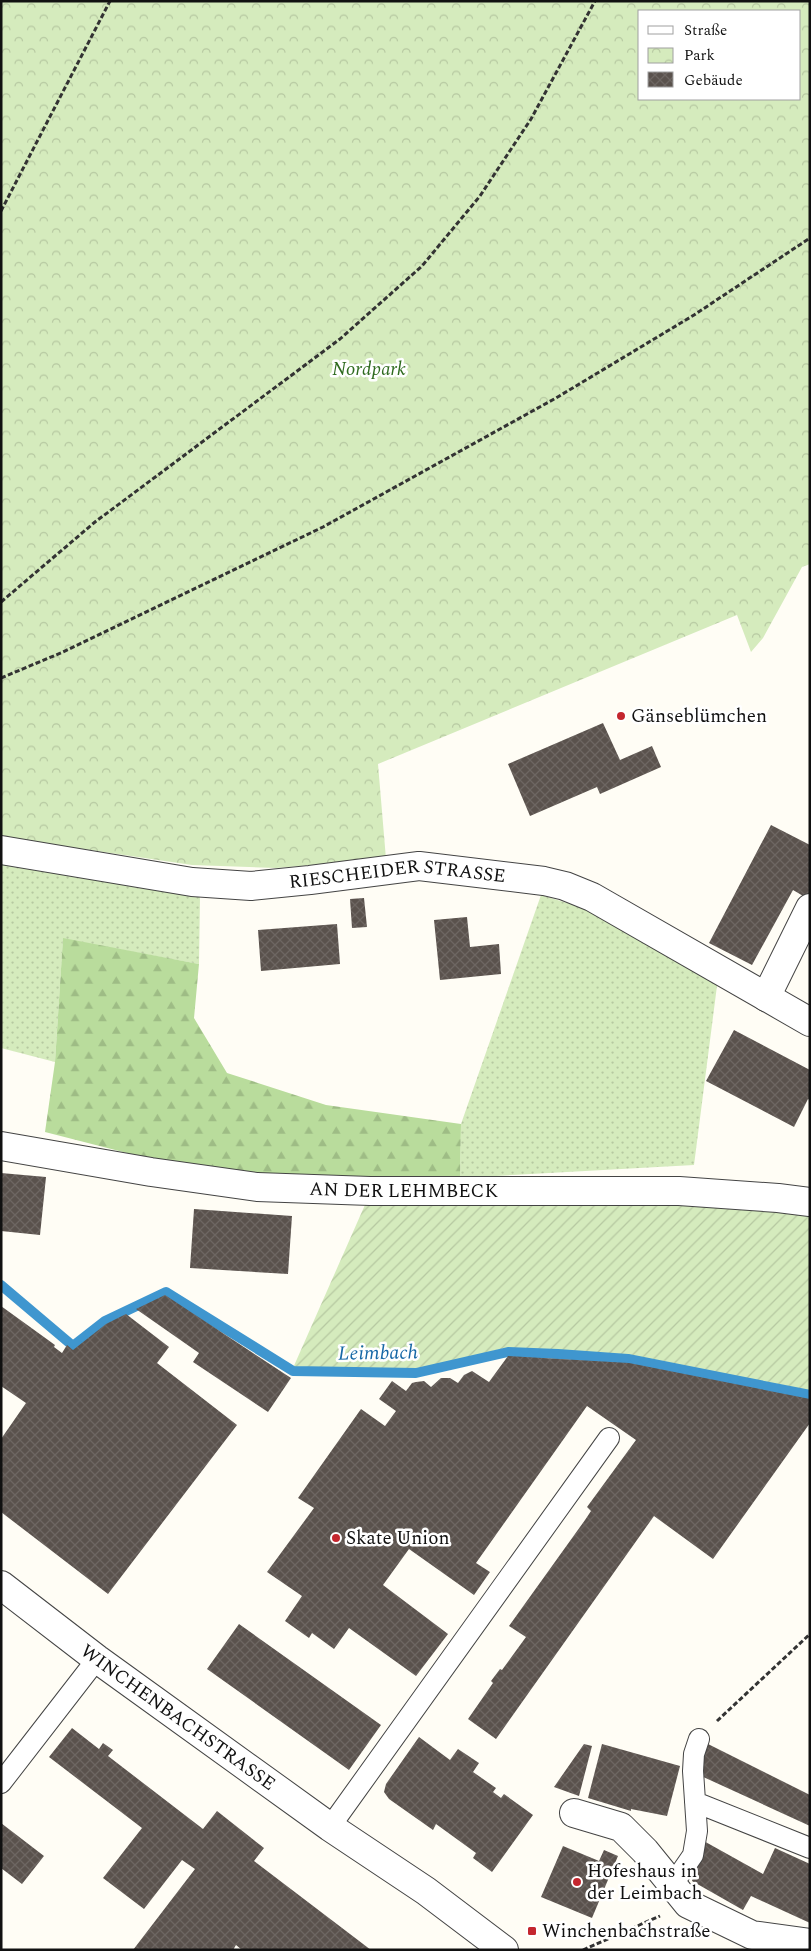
<svg xmlns="http://www.w3.org/2000/svg" width="811" height="1951" font-family="Spectral,serif">
  <style>
    .grass { fill: url(#grass-dots) }
    .forest { fill: url(#forest-firs) }
    .park { fill: url(#park-crowns); fill-rule: evenodd }
    .garden { fill: url(#garden-furrows) }
    .lines { fill: none; stroke-linecap: round; stroke-linejoin: round }
    .stream { stroke: #3f96cf; stroke-width: 10 }
    .building { fill: url(#building-cross-hatch) }
    .lane-casing { stroke: #444; stroke-width: 22 }
    .street-casing { stroke: #444; stroke-width: 30 }
    .path { stroke: #333; stroke-width: 3; stroke-dasharray: 5 2.5; stroke-linecap: butt }
    .lane { stroke: #fff; stroke-width: 20 }
    .street { stroke: #fff; stroke-width: 28 }
    .poi-dot { fill: #c4262e; stroke: #fff; stroke-width: 2 }
    .labels { text-anchor: middle; dominant-baseline: central; stroke-width: 5; stroke-linejoin: round; paint-order: stroke }
    .park-label { font-size: 19px; font-style: italic; fill: #2f6b1f; stroke: #fff }
    .poi-label { font-size: 19px; fill: #111; stroke: #fff; text-anchor: start }
    .street-label { font-size: 19px; fill: #111; stroke: #fff }
    .water-label { font-size: 20px; font-style: italic; fill: #1768a6; stroke: #fff }
  </style>
  <defs>
    <pattern id="grass-dots" width="8" height="8" patternUnits="userSpaceOnUse" patternTransform="scale(1.25)"><rect width="8" height="8" fill="#d5ebbd"/><path d="M2 2h.1M6 6h.1" fill="none" stroke="#b6c8a1" stroke-width="1.8" stroke-linecap="round"/></pattern>
    <pattern id="forest-firs" width="22" height="20" patternUnits="userSpaceOnUse" patternTransform="scale(1.25)"><rect width="22" height="20" fill="#b9dc9c"/><path d="M5 1l3.5 6h-7zM16 11l3.5 6h-7z" fill="#9ebc85"/></pattern>
    <pattern id="park-crowns" width="20" height="18" patternUnits="userSpaceOnUse" patternTransform="scale(1.25)"><rect width="20" height="18" fill="#d5ebbd"/><path d="M2 6a3 3 0 1 1 6 0M12 15a3 3 0 1 1 6 0" fill="none" stroke="#b6c8a1"/></pattern>
    <pattern id="garden-furrows" width="10" height="10" patternUnits="userSpaceOnUse" patternTransform="scale(1.25)"><rect width="10" height="10" fill="#d5ebbd"/><path d="M-1 1l2-2M0 10L10 0M9 11l2-2" fill="none" stroke="#b6c8a1"/></pattern>
    <pattern id="building-cross-hatch" width="8" height="8" patternUnits="userSpaceOnUse" patternTransform="scale(1.25)"><rect width="8" height="8" fill="#5a524d"/><path d="M0 0l8 8M0 8l8-8" fill="none" stroke="#6d6662"/></pattern>
  </defs>
  <rect width="100%" height="100%" fill="#fffdf5"/>
  <!-- grass -->
  <path class="grass" d="M1,864L200,897L199,964L63,939L55,1062L1,1048Z
    M541,895L600,913L718,978L694,1165L460,1178L461,1124Z"/>
  <!-- forest -->
  <path class="forest" d="M63,938L199,964L194,1018L227,1073L326,1105L461,1124L460,1178H271L166,1163L45,1132L55,1062Z"/>
  <!-- park -->
  <path class="park" d="M1,1H810V564L802,567L763,638L751,652L737,615L378,764L386,859L276,868L192,865L22,840L1,835ZM640,11H800V99H640Z"/>
  <!-- garden -->
  <path class="garden" d="M368,1198L767,1202L810,1210V1392L629,1355L505,1348L417,1369L293,1368Z"/>
  <g class="lines">
    <!-- stream -->
    <path class="stream" d="M1,1285L73,1346L105,1321L166,1292L293,1371L416,1373L508,1352L558,1354L628,1359L810,1395"/>
  </g>
  <!-- building -->
  <path class="building" d="M603,723L620,760L652,746L661,767L600,794L597,787L530,816L508,764Z
    M771,825L810,845V900L793,890L752,965L709,943Z
    M364,898L367,927L352,928L350,899Z
    M467,917L470,947L499,944L501,974L440,980L434,920Z
    M337,924L340,964L261,971L258,930Z
    M734,1030L810,1070V1100L808,1099L794,1127L706,1081Z
    M1,1173L46,1177L40,1235L1,1231Z
    M194,1209L292,1216L288,1274L190,1268Z
    M165,1295L291,1378L268,1412L193,1362L199,1353L136,1309Z
    M1,1306L55,1345L54,1347L62,1353L67,1345L73,1350L106,1324L126,1314L169,1347L157,1363L237,1425L108,1594L1,1512V1439L26,1403L1,1386Z
    M508,1356L629,1363L810,1399V1423L713,1559L654,1516L496,1739L468,1719L493,1683L491,1681L500,1669L502,1670L526,1637L509,1626L585,1520L591,1511L587,1507L636,1440L587,1406L476,1563L490,1572L474,1595L409,1549L383,1585L448,1634L416,1676L349,1628L334,1649L312,1633L309,1638L285,1621L302,1596L267,1572L314,1508L298,1498L361,1409L385,1426L396,1411L379,1399L392,1381L406,1391L412,1383L416,1382L424,1381L431,1387L441,1378H450L458,1383L464,1375L472,1371L489,1382Z
    M239,1624L381,1725L349,1770L207,1669Z
    M72,1728L99,1749L103,1743L113,1750L108,1756L203,1829L217,1811L264,1848L254,1861L371,1950H242L236,1945L233,1950H133L195,1869L182,1860L144,1909L103,1878L142,1828L49,1757Z
    M419,1737L450,1760L458,1749L479,1763L473,1772L496,1788L493,1792L501,1798L504,1794L533,1815L492,1872L473,1858L476,1853L436,1824L433,1830L389,1799L384,1792L386,1784Z
    M702,1741L810,1795V1826L699,1775Z
    M584,1744L592,1746L579,1796L554,1787Z
    M602,1744L680,1766L667,1816L631,1809V1811L588,1798Z
    M1,1823L44,1856L22,1884L1,1868Z
    M702,1840L763,1874L775,1848L810,1864V1923L751,1896L743,1910L692,1881Z
    M563,1846L599,1861L604,1850L618,1856L592,1918L541,1897Z"/>
  <g class="lines">
    <defs>
      <path id="lane" d="M1,1783L97,1659
        M695,1802L810,1848
        M330,1827L609,1438
        M673,1884L693,1855L697,1831L693,1771L694,1754L699,1739"/>
      <g id="street">
        <path id="s1" d="M1,850L192,882L251,886L310,880L419,866L544,881L565,886L592,897L810,1022"/>
        <path d="M766,997L810,908"/>
        <path id="s2" d="M1,1146L151,1172L257,1187L370,1191H679L778,1198L810,1202"/>
        <path id="s3" d="M1,1585L97,1659L330,1827L426,1891L504,1950"/>
        <path d="M574,1813L621,1827L645,1851L688,1904L752,1935L810,1943"/>
      </g>
    </defs>
    <!-- lane casing -->
    <use href="#lane" class="lane-casing"/>
    <!-- street casing -->
    <use href="#street" class="street-casing"/>
    <!-- path -->
    <path class="path" d="M1,211L110,1
      M1,602L95,522L340,339L422,266L480,196L531,119L595,1
      M1,678L63,652L323,527L556,398L694,315L810,238
      M717,1721L810,1634
      M583,1950L660,1916"/>
    <!-- lane -->
    <use href="#lane" class="lane"/>
    <!-- street -->
    <use href="#street" class="street"/>
  </g>
  <!-- markers -->
  <g class="poi-dot">
    <circle cx="621" cy="716" r="5"/>
    <circle cx="336" cy="1538" r="5"/>
    <circle cx="577" cy="1882" r="5"/>
    <rect x="527" y="1926" width="10" height="10" rx="2.5"/>
  </g>
  <g class="labels">
    <!-- park labels -->
    <g class="park-label">
      <text x="369" y="369">Nordpark</text>
    </g>
    <!-- poi labels -->
    <g class="poi-label">
      <text x="631" y="716">Gänseblümchen</text>
      <text x="346" y="1538">Skate Union</text>
      <text x="587" y="1871">Hofeshaus in<tspan x="587" dy="22">der Leimbach</tspan></text>
      <text x="542" y="1931">Winchenbachstraße</text>
    </g>
    <!-- street labels -->
    <g class="street-label">
      <text stroke="none"><textPath href="#s1" startOffset="400">RIESCHEIDER STRASSE</textPath></text>
      <text stroke="none"><textPath href="#s2" startOffset="406">AN DER LEHMBECK</textPath></text>
      <text stroke="none"><textPath href="#s3" startOffset="221">WINCHENBACHSTRASSE</textPath></text>
    </g>
    <!-- water labels -->
    <g class="water-label">
      <text transform="translate(378 1353) rotate(-1)">Leimbach</text>
    </g>
  </g>
  <!-- border -->
  <rect width="811" height="1951" fill="none" stroke="#111111" stroke-width="5"/>
  <!-- legend -->
  <rect x="638" y="10" width="162" height="90" fill="#ffffff" stroke="#a0a0a0"/>
  <rect x="648" y="26" width="25" height="8" fill="#ffffff" stroke="#a0a0a0"/>
  <text x="684" y="35" font-size="15" fill="#111111">Straße</text>
  <rect x="648" y="48" width="25" height="15" fill="url(#park-crowns)" stroke="#a0a0a0"/>
  <text x="684" y="60" font-size="15" fill="#111111">Park</text>
  <rect x="648" y="72" width="25" height="15" fill="url(#building-cross-hatch)" stroke="#a0a0a0"/>
  <text x="684" y="85" font-size="15" fill="#111111">Gebäude</text>
</svg>
